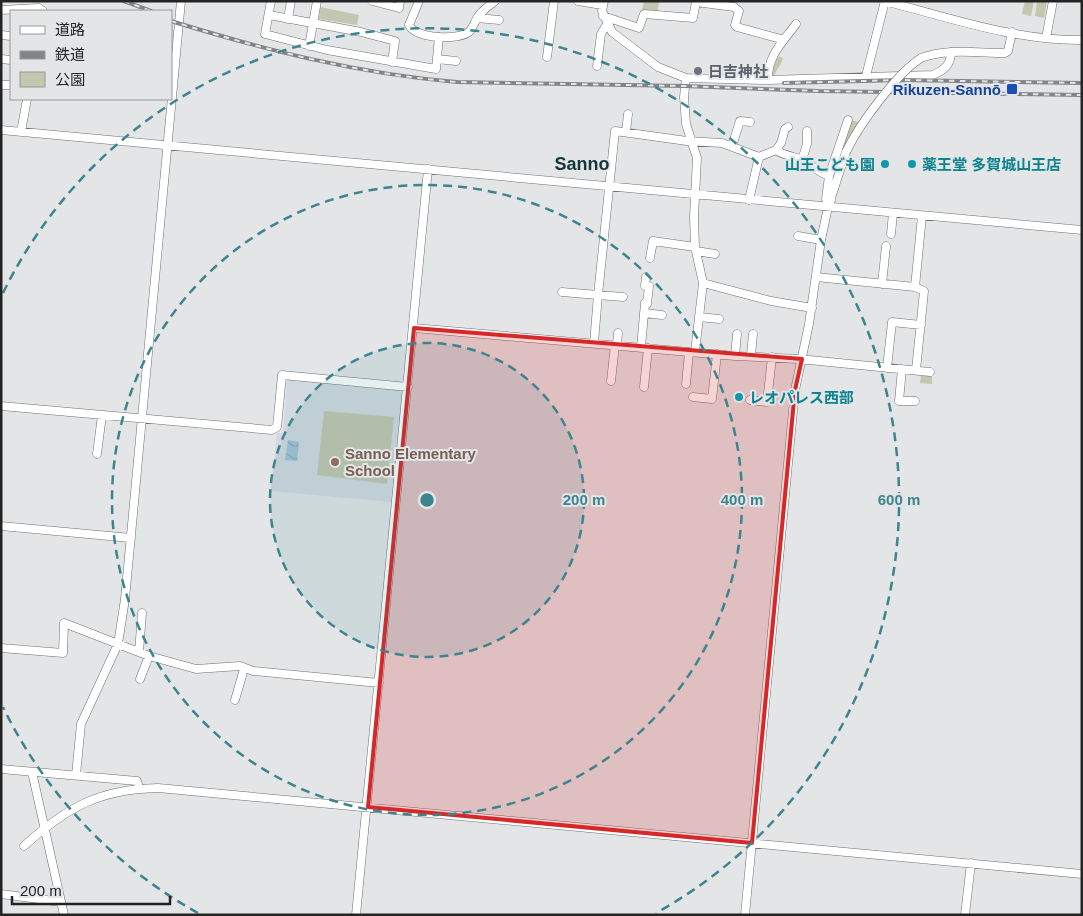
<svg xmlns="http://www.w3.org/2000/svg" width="1083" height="916" font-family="Helvetica,'Noto Sans JP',sans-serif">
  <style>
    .built { fill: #d3d9e1 }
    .green { fill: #c4c7af }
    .water { fill: url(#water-waves) }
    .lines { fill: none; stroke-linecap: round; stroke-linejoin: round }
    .minor-casing { stroke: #6e6f70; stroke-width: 9 }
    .minor { stroke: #fff; stroke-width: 8 }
    .rail-casing { stroke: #838485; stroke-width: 4 }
    .rail { stroke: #e3e5e6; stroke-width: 2; stroke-dasharray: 5.5; stroke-linecap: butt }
    .minor-bridge-casing { stroke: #6e6f70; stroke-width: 9; stroke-linecap: butt }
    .minor-bridge { stroke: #fff; stroke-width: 8 }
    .marked { fill: #d62828; fill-opacity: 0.2; stroke: #d62828; stroke-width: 4; stroke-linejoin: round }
    .ring { fill: none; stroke: #3d848e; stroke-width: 2.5; stroke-dasharray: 9 6 }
    .worship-dot { fill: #6b7280; stroke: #e3e5e6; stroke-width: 2 }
    .transit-dot { fill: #1a4fb4; stroke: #e3e5e6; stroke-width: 2 }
    .culture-dot { fill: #0f9aa8; stroke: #e3e5e6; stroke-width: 2 }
    .education-dot { fill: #8d6e63; stroke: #e3e5e6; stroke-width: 2 }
    .labels { text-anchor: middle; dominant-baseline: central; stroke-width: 4; stroke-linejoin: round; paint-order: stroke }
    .worship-label { font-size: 15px; font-weight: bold; fill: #5b616d; stroke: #e3e5e6; text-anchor: start }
    .transit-label { font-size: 15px; font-weight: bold; fill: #164399; stroke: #e3e5e6; text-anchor: end }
    .culture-label { font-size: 15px; font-weight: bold; fill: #0d838f; stroke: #e3e5e6; text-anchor: start }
    .education-label { font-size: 15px; font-weight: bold; fill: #785e54; stroke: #e3e5e6; text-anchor: start }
    .quarter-label { font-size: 18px; font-weight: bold; fill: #13363a; stroke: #e3e5e6 }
    .centre { fill: #3d848e; stroke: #e3e5e6; stroke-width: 2.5 }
    .ring-label { font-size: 15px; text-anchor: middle; font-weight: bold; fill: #3d848e; stroke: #e3e5e6; stroke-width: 4; stroke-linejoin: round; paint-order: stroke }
  </style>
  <defs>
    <pattern id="water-waves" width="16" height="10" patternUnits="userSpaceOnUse" patternTransform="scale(1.25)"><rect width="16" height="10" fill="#a3c4d5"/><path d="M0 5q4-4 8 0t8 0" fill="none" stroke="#8ca8b7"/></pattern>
  </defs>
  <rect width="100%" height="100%" fill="#e3e5e6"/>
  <!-- built -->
  <path class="built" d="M290,378L401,389L404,393L391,502L271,491L277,433H283L287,381Z"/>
  <!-- green -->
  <path class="green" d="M644,1H659L658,11L642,10Z
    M1025,1H1034L1031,16L1022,14Z
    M1037,1H1047L1044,18L1035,16Z
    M320,7L359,15L357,25L319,19Z
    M778,56L783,58C781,66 775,71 774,77L770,78L774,61Z
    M851,120L866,124L849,153L841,151Z
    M921,374L932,375V384L920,383Z
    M324,411L394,417L387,484L317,475Z"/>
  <!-- water -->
  <path class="water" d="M288,440L299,442L297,461L285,460Z"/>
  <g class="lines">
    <defs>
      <path id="minor" d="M271,1L265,34L327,50L436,69L439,37
        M372,1L399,8L400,1
        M419,1L409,25C415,39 460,41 470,31C473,27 475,21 478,17C482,10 489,6 495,1
        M578,1L602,5
        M604,1L602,11L612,32L658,67L686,78L768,80L933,75C944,70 951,65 951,52
        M884,1C948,17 1015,41 1082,40
        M1,10L39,8L43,11
        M269,15L361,32L395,41L392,62
        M603,16L639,28L644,14L693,18L696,2L734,7L739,11L735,25L737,27L781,39
        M477,18L499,20
        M288,19L291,1
        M1,35L11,36
        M1046,38L1053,1
        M309,46L317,1
        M547,57L554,1
        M921,58C947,48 978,53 1005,53L1008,51L1012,32
        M1,59L11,60
        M437,59L456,61
        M597,66L601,34L607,24
        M866,76L885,1
        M686,78L684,97L686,124L697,158L694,217L695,247L703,283L695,352
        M768,80C767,56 783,42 796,24
        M1,85H11
        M1,130L1082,230
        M21,132L27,99
        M626,132L628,114
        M732,146L740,121L750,122
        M776,150L781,143L785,129L788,127
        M802,160L807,144V131
        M829,176L848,120
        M749,200L759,157L776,150C786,157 796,156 806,162C815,167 819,173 829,176L826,199L831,200
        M891,234L893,213
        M798,236L821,240
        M696,251L715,254
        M650,258L653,241L695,247
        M816,277L915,287
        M703,283L771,301L812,308
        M882,284L886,246
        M562,292L598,295L615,131L687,141L722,143L759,157
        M644,313L662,315
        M699,317L719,319
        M414,328L735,356L799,359L930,372
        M594,343L598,295L623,297
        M617,345L618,333
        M641,347L645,303L647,304L649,286H645L646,277
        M751,355L753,334
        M735,356L737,334
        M887,368L892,322L921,325
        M902,369L899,401H915
        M916,370L924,291L915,287L922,216
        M611,381L615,345
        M686,384L689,352
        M644,387L648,348
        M693,397L712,399L717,354
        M750,400L767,402L772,357
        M1,406L272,430L277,427L282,375L408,387
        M97,454L102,415
        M1,526L131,538
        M1,648L63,653L64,623L149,656L196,669L240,666L253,671L379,683
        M139,652L142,613
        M140,679L149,656
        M235,700L244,669
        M1,769L137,781L139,788
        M32,772L64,915
        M76,775L81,724L118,644L125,599L181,1
        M24,846C67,807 100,789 158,788L1082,874
        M1,894L61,902
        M356,915L428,169
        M745,915L795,390L809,324L821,240L828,207L846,152
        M965,915L971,863"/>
    </defs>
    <!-- minor casing -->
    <use href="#minor" class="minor-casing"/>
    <!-- minor -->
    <use href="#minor" class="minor"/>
    <defs>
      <path id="rail" d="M124,1L151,11
        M171,21C265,50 359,74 457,82L684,86L818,91L1082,95
        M784,83L902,80L1082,83"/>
    </defs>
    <!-- rail casing -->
    <use href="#rail" class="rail-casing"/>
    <!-- rail -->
    <use href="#rail" class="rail"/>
    <defs>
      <path id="minor-bridge" d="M846,152C859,125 896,74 921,58"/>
    </defs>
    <!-- minor-bridge casing -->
    <use href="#minor-bridge" class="minor-bridge-casing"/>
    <!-- minor-bridge -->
    <use href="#minor-bridge" class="minor-bridge"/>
  </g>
  <!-- marked area -->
  <path class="marked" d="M414,328L802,359L795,390L752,843L368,807Z"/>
  <!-- distance rings -->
  <circle cx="427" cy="500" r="157" fill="#3d848e" fill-opacity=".12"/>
  <g class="ring">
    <circle cx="427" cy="500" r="157"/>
    <circle cx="427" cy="500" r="315"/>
    <path d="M198 913A472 472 0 0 1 3 707M3 293A472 472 0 1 1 656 913"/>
  </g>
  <!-- markers -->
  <circle class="worship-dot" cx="698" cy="71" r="5"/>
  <rect class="transit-dot" x="1006" y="83" width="12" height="12" rx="2.5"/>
  <g class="culture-dot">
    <circle cx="885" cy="164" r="5"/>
    <circle cx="912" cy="164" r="5"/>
    <circle cx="739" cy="397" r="5"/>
  </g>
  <circle class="education-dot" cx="335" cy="462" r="5"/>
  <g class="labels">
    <!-- worship labels -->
    <g class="worship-label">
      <text x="708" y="71">日吉神社</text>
    </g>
    <!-- transit labels -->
    <g class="transit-label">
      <text x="1001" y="89">Rikuzen-Sannō</text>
    </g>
    <!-- culture labels -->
    <g class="culture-label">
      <text x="875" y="164" text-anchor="end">山王こども園</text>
      <text x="922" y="164">薬王堂 多賀城山王店</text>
      <text x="749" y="397">レオパレス西部</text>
    </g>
    <!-- education labels -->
    <g class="education-label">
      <text x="345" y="453">Sanno Elementary<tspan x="345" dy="17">School</tspan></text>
    </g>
    <!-- quarter labels -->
    <g class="quarter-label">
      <text x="582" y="164">Sanno</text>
    </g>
  </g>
  <circle cx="427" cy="500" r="8" class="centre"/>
  <g class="ring-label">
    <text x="584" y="505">200 m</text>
    <text x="742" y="505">400 m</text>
    <text x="899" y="505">600 m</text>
  </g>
  <!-- border -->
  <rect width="1083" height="916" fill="none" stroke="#242425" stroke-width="5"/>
  <!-- legend -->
  <rect x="10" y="10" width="162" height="90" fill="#e3e5e6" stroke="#979899"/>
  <rect x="20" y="26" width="25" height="8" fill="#ffffff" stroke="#979899"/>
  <text x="55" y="35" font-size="15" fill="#242425">道路</text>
  <rect x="20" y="51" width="25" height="8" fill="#838485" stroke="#979899"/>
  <text x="55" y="60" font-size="15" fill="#242425">鉄道</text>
  <rect x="20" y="72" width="25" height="15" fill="#c4c7af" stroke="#979899"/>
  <text x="55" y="85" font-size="15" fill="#242425">公園</text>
  <!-- scale -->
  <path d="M12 896v8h158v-8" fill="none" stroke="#242425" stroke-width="2.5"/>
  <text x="20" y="896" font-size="15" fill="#242425" stroke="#e3e5e6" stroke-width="4" paint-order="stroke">200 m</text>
</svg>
